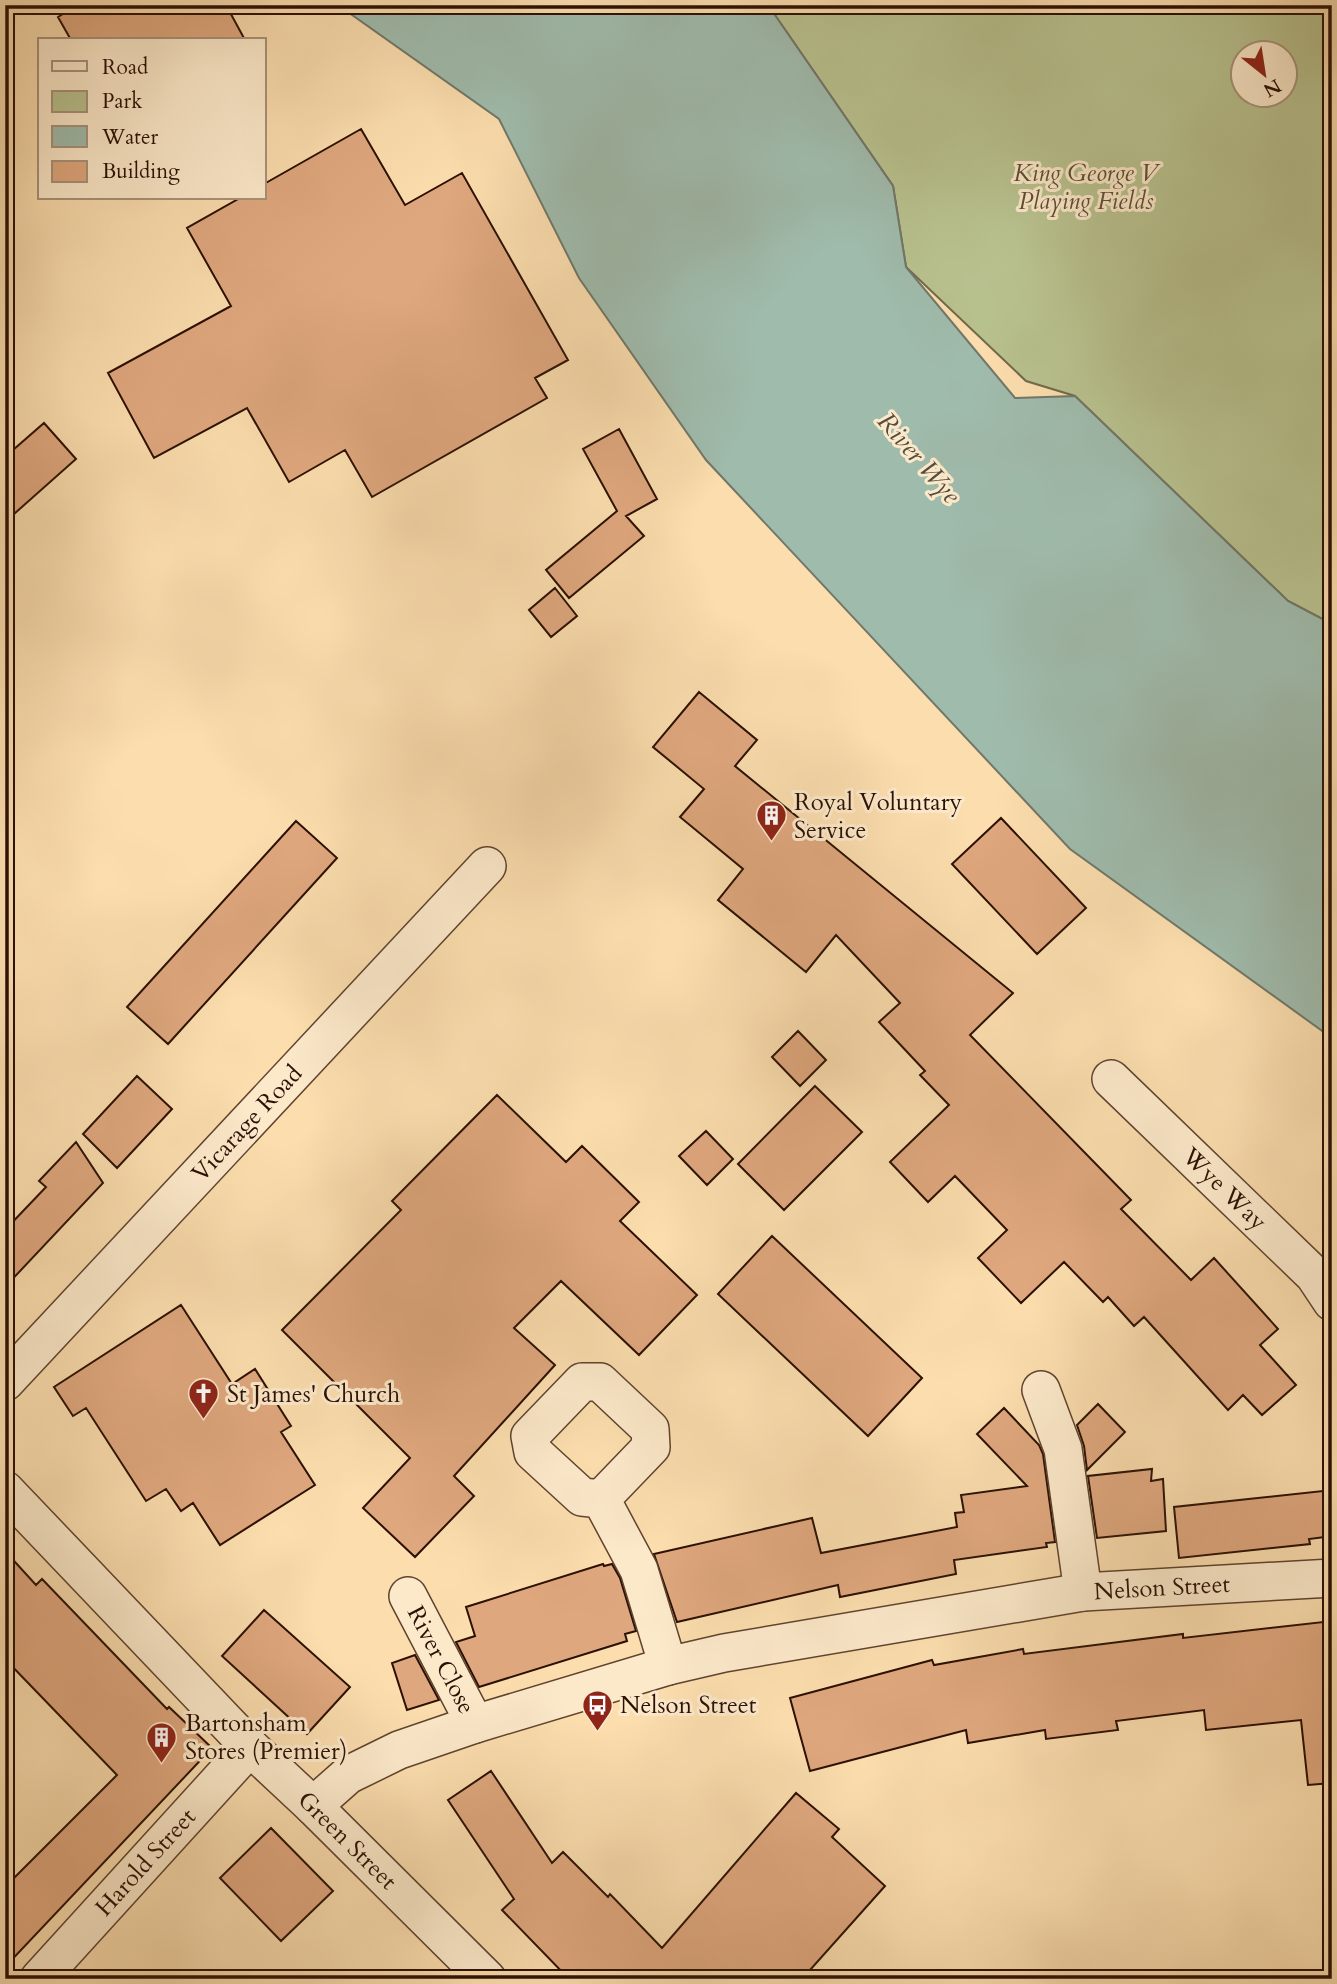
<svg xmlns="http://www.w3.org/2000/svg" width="1337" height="1984" font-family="Cardo,serif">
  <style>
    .green { fill: #b8c28f; stroke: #72694a; stroke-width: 2; fill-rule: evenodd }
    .water { fill: #9fbbac; stroke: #717769; stroke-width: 2 }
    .building { fill: #dfa77e; stroke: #2b1004; stroke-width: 2 }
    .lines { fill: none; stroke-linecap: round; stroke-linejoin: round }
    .street-casing { stroke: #5f432e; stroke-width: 40 }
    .street { stroke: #fce9ca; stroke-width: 37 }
    .labels { text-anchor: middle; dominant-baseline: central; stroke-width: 6; stroke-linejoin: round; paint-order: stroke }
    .park-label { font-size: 24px; font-style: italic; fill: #5c4e35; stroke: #fce9ca }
    .poi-label { font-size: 24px; fill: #2b1004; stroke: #fce9ca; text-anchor: start }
    .street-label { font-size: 24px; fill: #2b1004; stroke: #fce9ca }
    .water-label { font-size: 26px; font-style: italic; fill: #544c3f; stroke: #fce9ca }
  </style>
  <rect width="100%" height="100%" fill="#fbddae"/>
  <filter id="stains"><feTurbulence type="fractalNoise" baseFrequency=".00286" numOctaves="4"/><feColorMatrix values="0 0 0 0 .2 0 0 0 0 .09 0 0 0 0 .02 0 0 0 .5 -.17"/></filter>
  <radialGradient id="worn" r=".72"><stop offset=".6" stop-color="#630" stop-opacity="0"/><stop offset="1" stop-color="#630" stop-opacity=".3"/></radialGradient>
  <!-- green -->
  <path class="green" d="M768,5H1332V624L1288,601L1075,396L1026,381L906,267L893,186ZM1242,52H1284V94H1242Z"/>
  <!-- water -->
  <path class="water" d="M338,5H768L893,186L906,267L1015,398L1075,396L1288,601L1332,624V1038L1070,849L706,460L579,278L499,119Z"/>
  <!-- building -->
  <path class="building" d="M78,5H226L245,40H71L58,17Z
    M361,129L405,205L462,173L568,360L535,378L547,398L372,497L345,450L289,482L247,408L154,458L108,373L231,306L187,228L240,198H264V184Z
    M44,423L76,459L5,522V457Z
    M619,429L657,499L626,516L644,536L569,598L546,570L617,511L583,449Z
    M555,588L577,616L551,637L529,610Z
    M699,692L757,740L735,766L1013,993L970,1035L1131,1200L1121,1209L1191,1280L1214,1258L1278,1329L1260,1345L1296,1385L1262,1415L1243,1395L1228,1410L1144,1317L1134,1326L1108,1297L1103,1302L1064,1262L1021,1303L978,1258L1007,1230L955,1176L928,1202L890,1162L949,1105L920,1075L925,1071L879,1022L900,1003L836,935L806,972L718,900L743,869L680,817L704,789L653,747Z
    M1001,818L1086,908L1037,954L952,864Z
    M296,821L337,858L168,1044L127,1007Z
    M798,1031L826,1060L800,1086L772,1057Z
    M137,1076L172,1109L117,1168L83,1134Z
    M815,1086L862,1132L784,1210L738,1164Z
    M497,1095L566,1162L582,1146L639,1202L620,1221L697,1295L639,1355L561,1281L514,1328L555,1365L454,1476L474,1496L415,1557L363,1508L410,1458L282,1330L401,1210L392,1201Z
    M706,1131L733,1159L707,1185L679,1156Z
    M76,1142L103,1183L5,1287V1230L46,1187L39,1181Z
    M772,1236L922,1378L868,1436L718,1294Z
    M181,1305L232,1384L255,1369L291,1426L281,1432L315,1485L220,1545L193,1503L181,1511L166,1489L146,1501L86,1408L73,1416L54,1387Z
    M1098,1404L1125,1432L1087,1470L1084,1446L1077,1425Z
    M1004,1408L1039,1445L1043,1454L1055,1542L1046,1543L1047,1547L954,1560L956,1574L840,1597L838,1585L677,1622L654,1554L812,1518L821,1553L957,1527L955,1513L964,1512L961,1495L1027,1486L977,1434Z
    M1152,1469L1151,1481L1163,1479L1166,1531L1097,1538L1088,1476Z
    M1332,1490V1536L1309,1539L1310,1544L1179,1558L1174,1507Z
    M5,1551L36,1585L42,1579L167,1709L169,1707L212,1748L5,1967V1887L117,1775L5,1659Z
    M603,1564L604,1566L612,1564L620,1578L636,1631L625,1634L627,1641L479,1687L456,1642L475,1636L466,1607Z
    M264,1610L350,1687L307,1734L222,1656Z
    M1332,1621V1783L1308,1785L1301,1720L1206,1730L1204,1710L1116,1721L1118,1730L1046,1739L1045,1730L968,1743L966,1730L810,1771L790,1698L932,1660L934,1665L1023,1649L1024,1654L1183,1634V1638Z
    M415,1655L439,1700L407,1710L392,1663Z
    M491,1771L552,1863L563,1852L608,1897L610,1894L662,1948L796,1793L839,1829L832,1837L885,1886L802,1979H569L502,1910L514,1899L448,1800Z
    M271,1828L333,1891L281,1941L220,1878Z"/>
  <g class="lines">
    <defs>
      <g id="street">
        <path id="s1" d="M1111,1079L1314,1275L1332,1302"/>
        <path id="s2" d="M5,1382L487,866"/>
        <path d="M1041,1390L1063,1449L1083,1592"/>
        <path id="s3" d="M5,1490L250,1747L313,1806L487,1979"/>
        <path d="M601,1499L651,1447L650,1429L600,1382H582L530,1436L533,1452L582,1497L601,1499L639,1570L668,1666"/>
        <path id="s4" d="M408,1596L475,1724"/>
        <path id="s5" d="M313,1806L348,1775L399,1750L475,1724L668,1666L724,1653L1083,1592L1332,1578"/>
        <path id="s6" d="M39,1979L250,1747"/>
      </g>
    </defs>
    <!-- street casing -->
    <use href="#street" class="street-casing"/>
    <!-- street -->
    <use href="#street" class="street"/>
  </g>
  <!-- icons -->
  <defs>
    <symbol id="building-pin" viewBox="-11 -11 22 30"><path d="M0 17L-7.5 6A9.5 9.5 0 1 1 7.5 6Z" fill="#8f2418" stroke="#fce9ca"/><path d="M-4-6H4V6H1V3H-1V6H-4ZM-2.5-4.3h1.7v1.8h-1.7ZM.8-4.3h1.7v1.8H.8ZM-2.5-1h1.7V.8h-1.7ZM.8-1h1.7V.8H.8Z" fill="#fff"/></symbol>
    <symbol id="church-pin" viewBox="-11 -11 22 30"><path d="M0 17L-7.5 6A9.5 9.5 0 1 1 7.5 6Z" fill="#8f2418" stroke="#fce9ca"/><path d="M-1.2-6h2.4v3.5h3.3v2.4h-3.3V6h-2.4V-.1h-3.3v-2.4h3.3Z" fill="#fff"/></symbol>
    <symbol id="bus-pin" viewBox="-11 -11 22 30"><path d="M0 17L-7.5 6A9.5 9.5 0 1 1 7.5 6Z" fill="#8f2418" stroke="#fce9ca"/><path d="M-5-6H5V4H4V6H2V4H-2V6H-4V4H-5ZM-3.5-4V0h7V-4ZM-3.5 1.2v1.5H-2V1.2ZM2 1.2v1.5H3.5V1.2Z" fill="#fff"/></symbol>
  </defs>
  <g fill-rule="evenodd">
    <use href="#building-pin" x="754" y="798" width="35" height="47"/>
    <use href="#church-pin" x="186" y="1376" width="35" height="47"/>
    <use href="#bus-pin" x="580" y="1688" width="35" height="47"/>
    <use href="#building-pin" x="144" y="1720" width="35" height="47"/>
  </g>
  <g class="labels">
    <!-- park labels -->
    <g class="park-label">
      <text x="1086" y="173">King George V<tspan x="1086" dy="28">Playing Fields</tspan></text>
    </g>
    <!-- poi labels -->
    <g class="poi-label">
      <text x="794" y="802">Royal Voluntary<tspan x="794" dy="28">Service</tspan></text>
      <text x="227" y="1394">St James' Church</text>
      <text x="620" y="1705">Nelson Street</text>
      <text x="185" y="1723">Bartonsham<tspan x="185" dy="28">Stores (Premier)</tspan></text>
    </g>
    <!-- street labels -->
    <g class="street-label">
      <text stroke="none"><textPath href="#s2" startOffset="354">Vicarage Road</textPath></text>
      <text stroke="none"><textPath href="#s1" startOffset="158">Wye Way</textPath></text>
      <text stroke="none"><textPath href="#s5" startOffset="886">Nelson Street</textPath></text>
      <text stroke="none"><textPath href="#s4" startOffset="72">River Close</textPath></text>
      <text stroke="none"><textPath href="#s3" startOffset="490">Green Street</textPath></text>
      <text stroke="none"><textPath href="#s6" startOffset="158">Harold Street</textPath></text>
    </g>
    <!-- water labels -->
    <g class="water-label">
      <text transform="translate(919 458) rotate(49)">River Wye</text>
    </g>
  </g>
  <!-- margin -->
  <rect width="1337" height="1984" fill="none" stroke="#fbddae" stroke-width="28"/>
  <rect x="7" y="7" width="1323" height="1970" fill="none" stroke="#2b1004" stroke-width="3.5"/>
  <rect x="14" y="14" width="1309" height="1956" fill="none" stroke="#2b1004" stroke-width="2"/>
  <!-- legend -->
  <rect x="38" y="38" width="228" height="161" fill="#fce9ca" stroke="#a8927b" stroke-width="2"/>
  <rect x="52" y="61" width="35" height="10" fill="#fce9ca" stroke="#a8927b" stroke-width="2"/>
  <text x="102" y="74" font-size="21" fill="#2b1004">Road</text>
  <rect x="52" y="91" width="35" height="21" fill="#b8c28f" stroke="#a8927b" stroke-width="2"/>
  <text x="102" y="108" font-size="21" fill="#2b1004">Park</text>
  <rect x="52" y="126" width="35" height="21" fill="#9fbbac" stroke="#a8927b" stroke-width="2"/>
  <text x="102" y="144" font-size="21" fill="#2b1004">Water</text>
  <rect x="52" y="161" width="35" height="21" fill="#dfa77e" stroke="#a8927b" stroke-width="2"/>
  <text x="102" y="178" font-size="21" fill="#2b1004">Building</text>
  <!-- north arrow -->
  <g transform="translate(1264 74) rotate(150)"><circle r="33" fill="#fce9ca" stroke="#a8927b" stroke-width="2"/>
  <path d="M0-5L12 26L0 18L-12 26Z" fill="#8f2418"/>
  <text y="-10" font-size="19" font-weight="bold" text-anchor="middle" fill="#2b1004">N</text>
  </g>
  <rect width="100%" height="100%" filter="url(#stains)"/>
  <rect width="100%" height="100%" fill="url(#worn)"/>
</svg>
